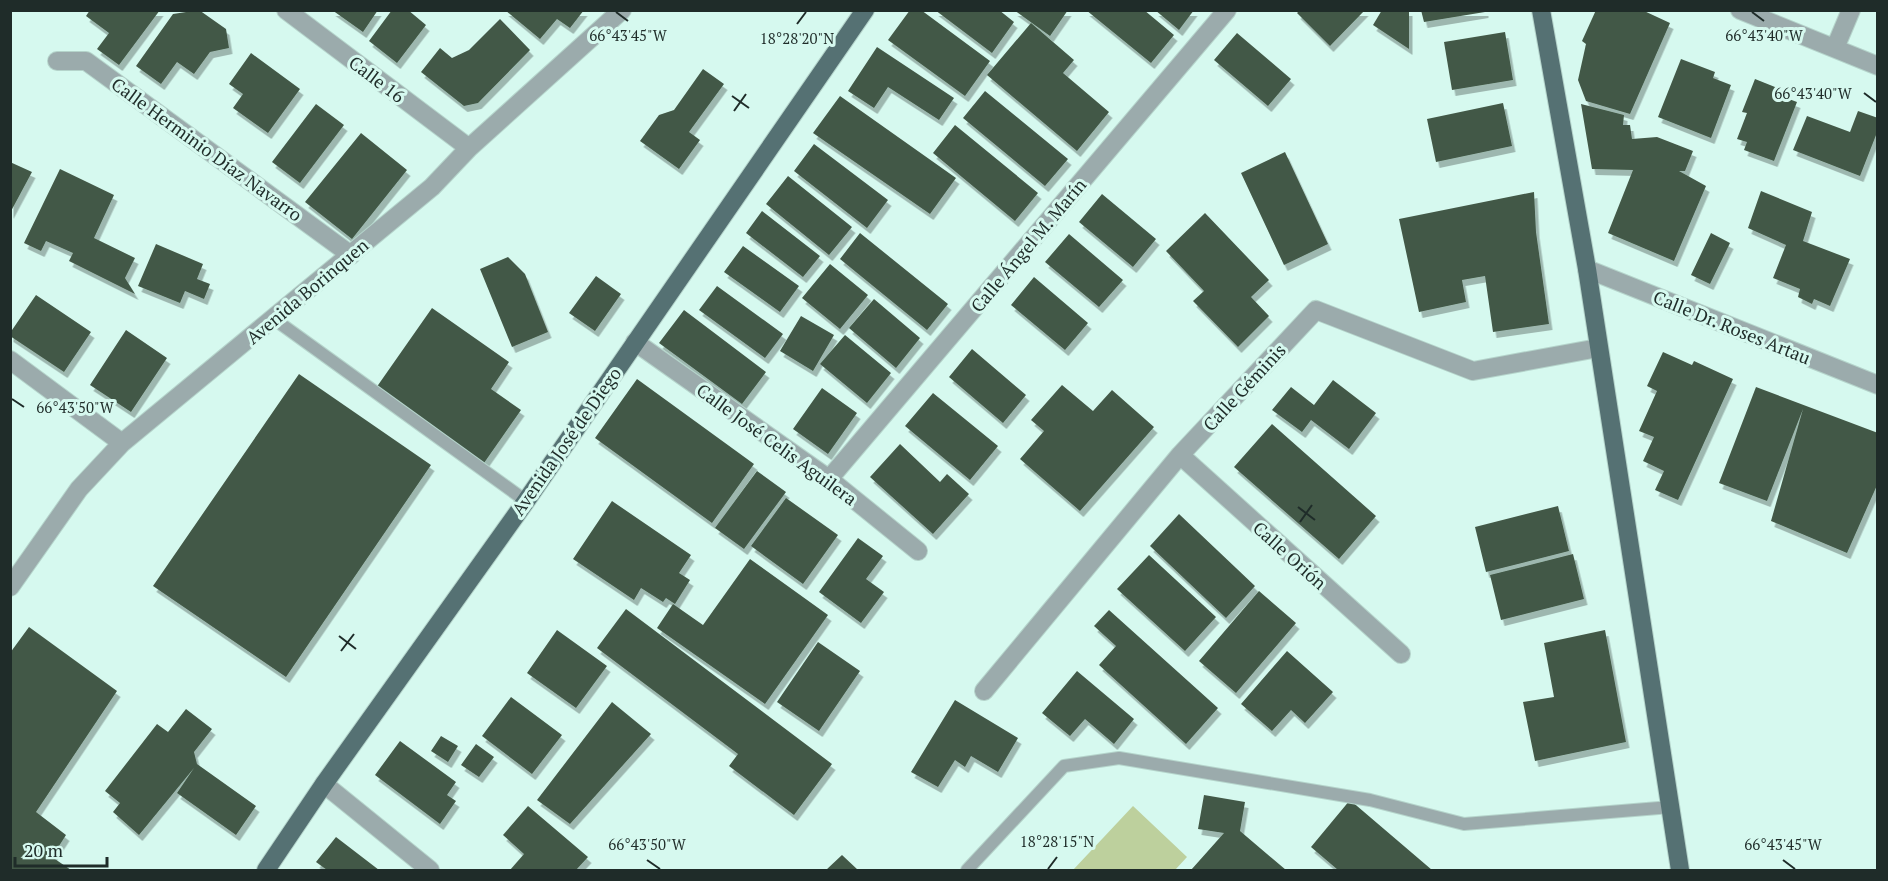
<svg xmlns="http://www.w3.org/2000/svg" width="1888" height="881" font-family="'PT Serif',serif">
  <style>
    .green { fill: #bdd09d }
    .building { fill: #435947; filter: url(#shadow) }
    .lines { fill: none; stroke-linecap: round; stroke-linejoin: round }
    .lane-casing { stroke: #b5d4cb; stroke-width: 14 }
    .street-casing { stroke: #b5d4cb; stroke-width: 20 }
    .primary-casing { stroke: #b5d4cb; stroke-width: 20 }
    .lane { stroke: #9babac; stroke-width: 12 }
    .street { stroke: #9babac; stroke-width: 18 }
    .primary { stroke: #557173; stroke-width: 18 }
    .ticks { fill: none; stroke: #1f2c29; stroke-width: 2 }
    .labels { text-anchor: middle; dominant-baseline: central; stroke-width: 6; stroke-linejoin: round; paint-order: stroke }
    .street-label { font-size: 18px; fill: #1f2c29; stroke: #d6f9ef }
    .ticks-label { font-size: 15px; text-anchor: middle; fill: #1f2c29; stroke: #d6f9ef; stroke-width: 6; stroke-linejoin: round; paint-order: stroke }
  </style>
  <defs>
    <filter id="shadow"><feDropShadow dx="3.5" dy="6" stdDeviation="0" flood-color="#0004"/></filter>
  </defs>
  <rect width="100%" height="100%" fill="#d6f9ef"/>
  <!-- green -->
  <path class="green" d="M1133,806L1187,857L1175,870H1073Z"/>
  <!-- building -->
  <path class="building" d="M90,10H160L119,65L97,49L109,33L86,16Z
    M199,10L226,29L229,48L210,52L194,74L177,62L161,84L136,66L173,14Z
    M332,10H378L363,32Z
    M392,10H408L426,25L397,63L369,41Z
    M505,10H584L570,28L557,19L540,39Z
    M910,10H921L990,61L965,96L888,40Z
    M935,10H999L1014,22L992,53Z
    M1014,10H1068L1050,36Z
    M1086,10H1144L1174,35L1151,63Z
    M1155,10H1194L1179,30Z
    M1300,10H1365L1330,46L1297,13Z
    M1382,10H1409V49L1373,25Z
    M1421,10H1485V12L1424,22Z
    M1596,10H1642L1670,23L1630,114L1586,101L1578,80L1586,44L1582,41Z
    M500,19L530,50L478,103L464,106L421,72L440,48L452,58L469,50Z
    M1031,23L1074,60L1063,73L1109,112L1077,151L987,75Z
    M1505,32L1513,80L1452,90L1444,42Z
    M1237,33L1291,79L1268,106L1214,60Z
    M877,47L954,98L939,120L888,87L874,108L848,91Z
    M251,53L300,89L268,133L233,108L243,94L229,84Z
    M1681,59L1715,72L1713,78L1731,85L1711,138L1658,117Z
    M703,69L724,84L689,132L700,140L679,169L640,141L659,115L674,110Z
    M1755,79L1780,89L1778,95L1797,102L1774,161L1744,150L1747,142L1737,139L1747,113L1742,112Z
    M985,91L1068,159L1045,186L963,118Z
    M840,96L956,178L930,214L813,133Z
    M1503,103L1512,146L1436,162L1427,119Z
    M316,104L344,125L300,183L272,162Z
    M1581,104L1624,115L1623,125H1630L1632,139L1657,137L1693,151L1685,171H1679L1706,186L1674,261L1608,233L1633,170L1592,169Z
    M1858,111L1878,118V130L1860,176L1793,150L1807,116L1850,132Z
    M955,125L1038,193L1015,221L933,153Z
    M361,133L407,170L352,239L305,202Z
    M814,144L888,200L867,228L794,171Z
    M1285,152L1328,244L1284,265L1241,173Z
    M10,162L32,172L10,213Z
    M60,169L114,195L94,238L135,258L125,278L135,294L69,261L73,253L46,241L41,251L24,243Z
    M788,176L852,227L829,255L766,204Z
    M1761,191L1812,212L1803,241L1850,259L1830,306L1814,299L1812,304L1798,297L1800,289L1773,278L1786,245L1748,228Z
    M1534,192L1536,232L1549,324L1493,332L1485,276L1462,280L1466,302L1419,312L1399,219Z
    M1102,194L1156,239L1133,267L1079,222Z
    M762,211L820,256L803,277L746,233Z
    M1205,213L1269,280L1251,297L1269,316L1238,347L1193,301L1204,291L1166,251Z
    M860,233L948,304L927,330L840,259Z
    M1711,233L1730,243L1710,284L1691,275Z
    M1069,234L1123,280L1099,307L1045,262Z
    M156,244L203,264L197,279L210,284L204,299L185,291L180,303L138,286Z
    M743,246L799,286L780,312L724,272Z
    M508,257L525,274L548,332L512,347L480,269Z
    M830,264L868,295L840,329L802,298Z
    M596,276L621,294L595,331L569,313Z
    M1034,277L1088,323L1065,350L1011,305Z
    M717,286L783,334L765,358L699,310Z
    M36,295L91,332L64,372L10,336V333Z
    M874,299L920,338L896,368L849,328Z
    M432,308L509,362L491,389L521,410L484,463L376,388Z
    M684,310L766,372L742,404L659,343Z
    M801,316L834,335L813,371L780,351Z
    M126,330L167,358L131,412L90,385Z
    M845,335L891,373L867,403L820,364Z
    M972,349L1026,395L1003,423L949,377Z
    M1663,352L1692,365L1694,361L1733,379L1678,500L1655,490L1664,471L1643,461L1654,437L1639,431L1657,391L1647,386Z
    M299,374L431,465L286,677L153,586Z
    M637,379L754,464L712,523L595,438Z
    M1333,380L1376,413L1349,449L1311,420L1302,432L1272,410L1291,387L1314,405Z
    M1062,385L1093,411L1112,390L1154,427L1080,511L1020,459L1044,431L1031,420Z
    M1756,387L1878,433V483L1847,553L1771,521L1803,409L1767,501L1719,483Z
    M822,388L857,413L828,454L793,429Z
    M933,393L998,446L970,480L905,426Z
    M1272,424L1376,516L1339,559L1234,467Z
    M900,444L940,482L947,474L969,494L933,534L870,477Z
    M757,471L786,492L744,549L715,528Z
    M786,498L838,535L803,584L751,546Z
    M612,501L691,555L679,573L690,580L675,604L666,598L663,602L641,588L634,600L573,559Z
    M1558,506L1569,551L1486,572L1475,527Z
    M1179,514L1255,586L1226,618L1150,546Z
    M858,538L883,556L866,579L884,592L861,623L819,592Z
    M1573,554L1584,599L1501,620L1490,575Z
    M1149,555L1216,617L1185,651L1117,589Z
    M750,559L828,615L765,704L657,628L673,604L703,625Z
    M1259,591L1296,623L1236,693L1199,661Z
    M626,609L832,764L794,815L729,766L738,754L597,648Z
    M1109,610L1218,708L1186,744L1099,665L1116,646L1094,626Z
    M29,627L117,691L36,812L66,835L52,857L71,870H10V653Z
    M557,630L607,666L576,708L527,673Z
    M1605,630L1626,742L1535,761L1523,702L1554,697L1544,643Z
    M818,642L860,671L819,731L777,702Z
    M1287,651L1333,692L1305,723L1291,710L1272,731L1241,704Z
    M1077,671L1134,719L1114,744L1085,719L1070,736L1042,713Z
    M511,697L562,735L532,774L482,736Z
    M955,700L1018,738L998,772L971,756L965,767L955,760L938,787L911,772Z
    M612,702L651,734L570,824L537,800Z
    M186,709L212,729L194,752L197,764L256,806L236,835L177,793L194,768L139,835L113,812L120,803L105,791L157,724L168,732Z
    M441,736L458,746L448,762L431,751Z
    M400,741L456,782L447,795L456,801L440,824L375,775Z
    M476,744L494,757L479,777L461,765Z
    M1204,795L1245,802L1240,831L1286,870H1191L1224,833L1198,829Z
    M1350,800L1432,870H1338L1311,847Z
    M528,806L588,857L576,870H510L524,854L503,835Z
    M336,837L379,870H327L316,862Z
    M842,855L858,870H826Z"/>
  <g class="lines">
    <defs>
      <path id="lane" d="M274,319L526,501
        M967,870L1064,766L1119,758L1370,800L1464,824L1671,807"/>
      <path id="street" d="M286,10L469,148
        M1740,10L1878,66
        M1835,48L1851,10
        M57,61H86L351,255
        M1587,269L1878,385
        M635,342L829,479L918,551
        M10,360L122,443
        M1180,455L1401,654
        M829,479L1227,10
        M10,587L79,489L122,443L432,187L469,148L622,10
        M984,691L1180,455L1316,310L1473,371L1598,348
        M324,784L430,870"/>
      <path id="primary" d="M1541,10L1587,269L1680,870
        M266,870L324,784L526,501L865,10"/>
    </defs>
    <!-- lane casing -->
    <use href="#lane" class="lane-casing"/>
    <!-- street casing -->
    <use href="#street" class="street-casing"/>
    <!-- primary casing -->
    <use href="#primary" class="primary-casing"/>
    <!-- lane -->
    <use href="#lane" class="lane"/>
    <!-- street -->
    <use href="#street" class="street"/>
    <!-- primary -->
    <use href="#primary" class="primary"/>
  </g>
  <!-- ticks -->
  <path class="ticks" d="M616,12L628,21M1752,12L1764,21M797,24L806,12M1864,93L1876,102M732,96L749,108M734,111L746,94M12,399L24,407M1298,507L1315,520M1300,522L1312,505M339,636L356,649M341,651L354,634M647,860L660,869M1783,860L1795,869M1048,869L1057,857"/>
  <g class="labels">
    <!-- street labels -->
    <g class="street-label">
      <text transform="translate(377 79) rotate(37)">Calle 16</text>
      <text transform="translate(207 149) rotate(36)">Calle Herminio Díaz Navarro</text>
      <text transform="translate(1028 245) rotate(-50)">Calle Ángel M. Marín</text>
      <text transform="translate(307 291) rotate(-40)">Avenida Borinquen</text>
      <text transform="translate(1732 327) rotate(22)">Calle Dr. Roses Artau</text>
      <text transform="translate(1244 387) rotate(-47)">Calle Géminis</text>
      <text transform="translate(566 441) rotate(-55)">Avenida José de Diego</text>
      <text transform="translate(777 444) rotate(36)">Calle José Celis Aguilera</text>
      <text transform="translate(1290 555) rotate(42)">Calle Orión</text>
    </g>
  </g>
  <g class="ticks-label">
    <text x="1764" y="41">66°43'40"W</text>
    <text x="628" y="41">66°43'45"W</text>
    <text x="797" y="44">18°28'20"N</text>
    <text x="1813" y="99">66°43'40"W</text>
    <text x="75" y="413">66°43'50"W</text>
    <text x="1057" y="847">18°28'15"N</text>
    <text x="647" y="850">66°43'50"W</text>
    <text x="1783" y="850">66°43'45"W</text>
  </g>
  <!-- border -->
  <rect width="1888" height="881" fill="none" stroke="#1f2c29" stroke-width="24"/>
  <!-- scale -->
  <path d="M15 857v9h92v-9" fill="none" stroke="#1f2c29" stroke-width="3"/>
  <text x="24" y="857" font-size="18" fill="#1f2c29" stroke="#d6f9ef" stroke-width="4.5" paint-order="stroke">20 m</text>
</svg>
